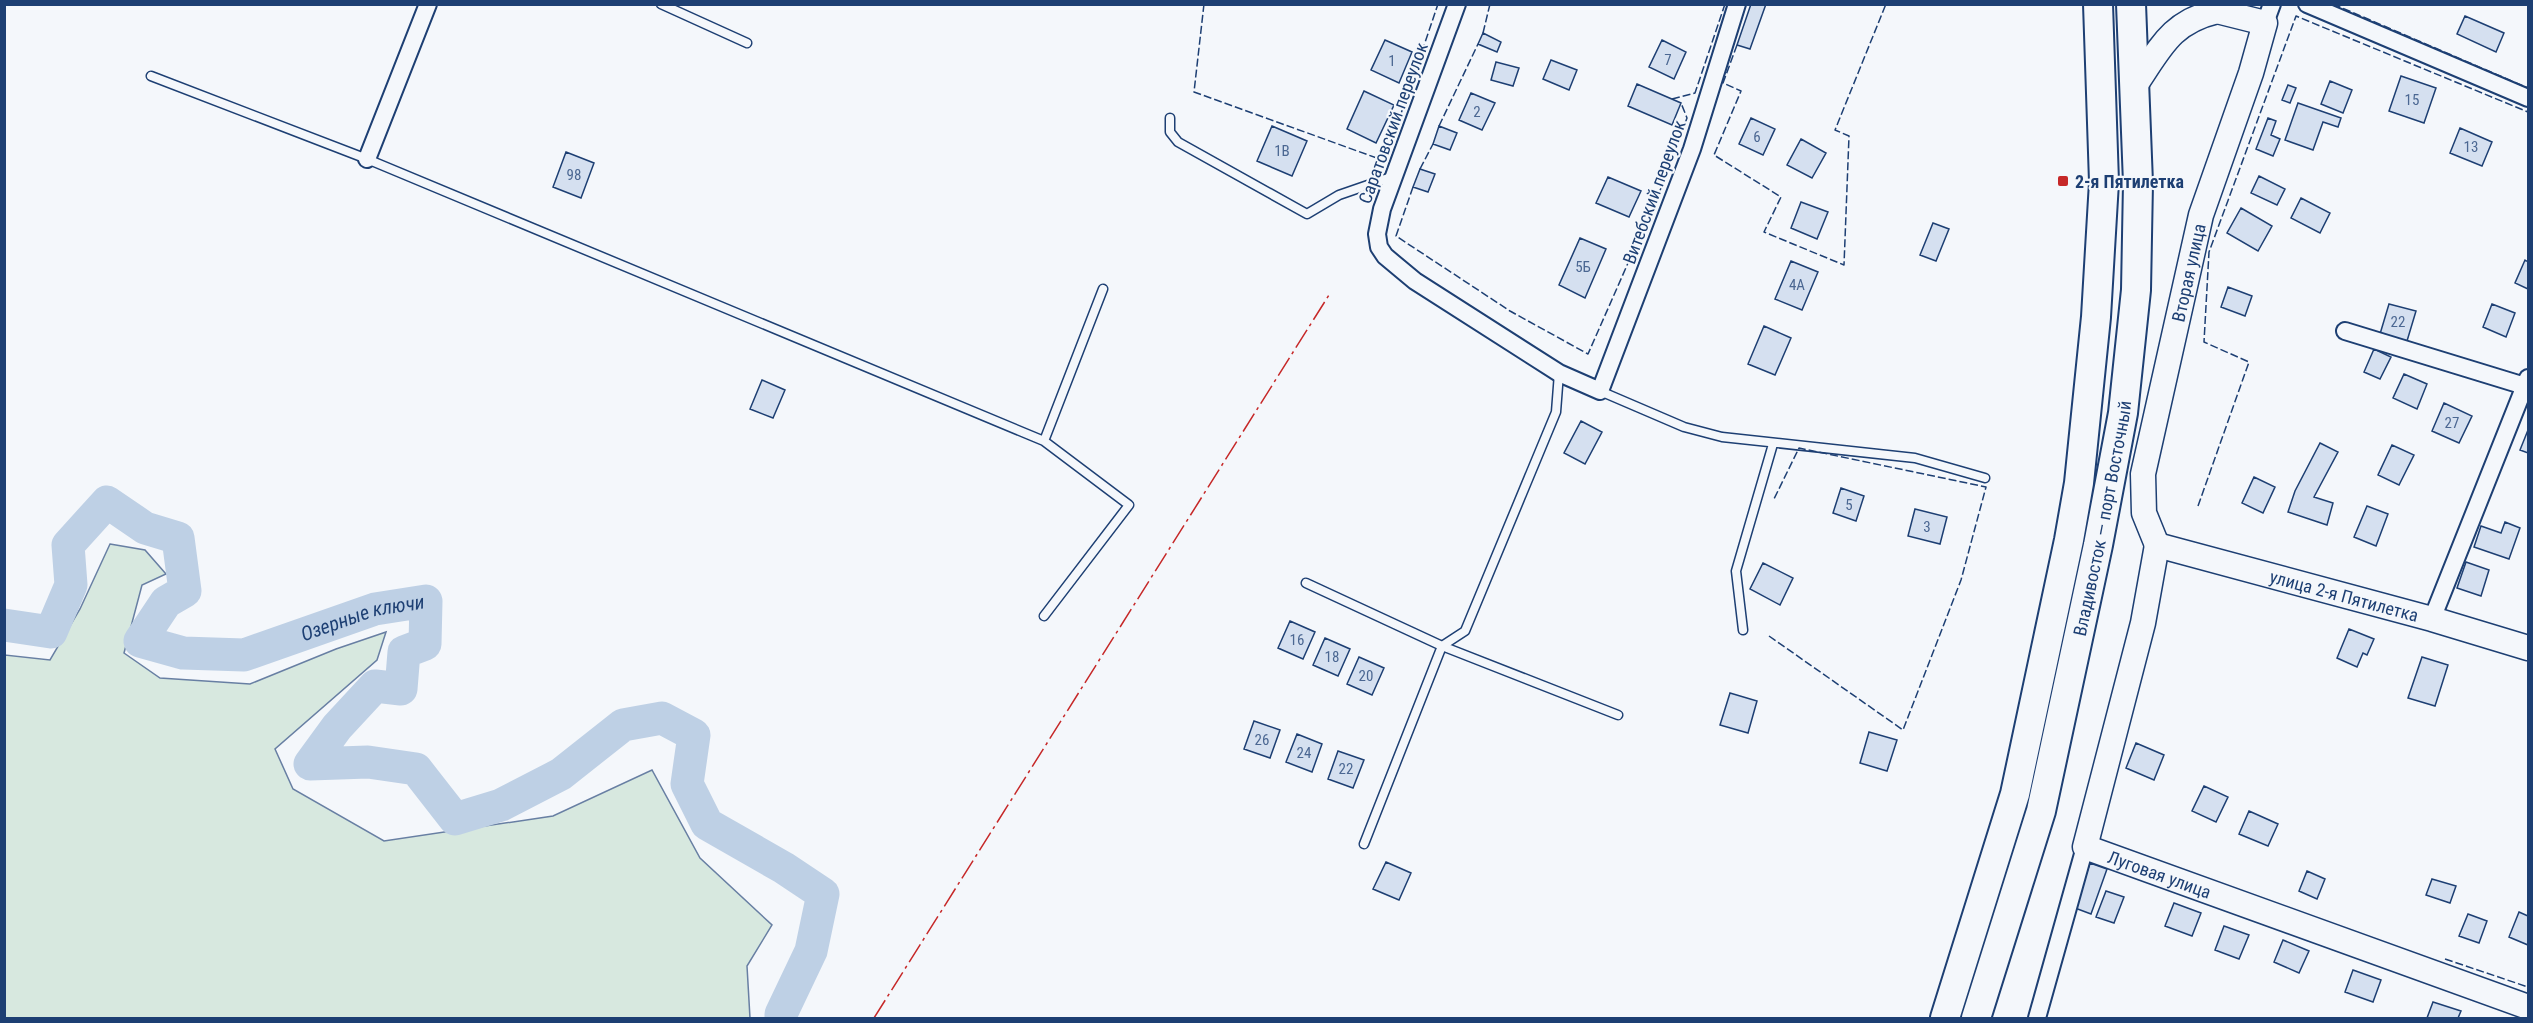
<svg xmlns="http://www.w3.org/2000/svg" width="2533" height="1023" font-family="'Roboto Condensed',sans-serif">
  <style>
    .green { fill: #d7e8df; stroke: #687fa3; stroke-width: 1.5 }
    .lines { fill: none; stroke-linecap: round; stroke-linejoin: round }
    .river { stroke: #bed0e5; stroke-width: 33 }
    .building { fill: #d5e0f0; stroke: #1d3f73; stroke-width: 1.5 }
    .service-casing { stroke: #1d3f73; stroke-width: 11 }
    .minor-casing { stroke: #1d3f73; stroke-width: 20 }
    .secondary-casing { stroke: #1d3f73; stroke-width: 27 }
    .trunk-casing { stroke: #1d3f73; stroke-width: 32 }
    .service { stroke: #f4f7fb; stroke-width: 8 }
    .minor { stroke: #f4f7fb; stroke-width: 16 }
    .secondary { stroke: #f4f7fb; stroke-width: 24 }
    .trunk { stroke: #f4f7fb; stroke-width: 28 }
    .fence { stroke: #1d3f73; stroke-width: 1.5; stroke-dasharray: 8 3; stroke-linecap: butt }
    .power { stroke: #c62828; stroke-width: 1.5; stroke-dasharray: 21 4.5 3 4.5; stroke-linecap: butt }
    .poi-dot { fill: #c62828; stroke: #f4f7fb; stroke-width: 2 }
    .labels { text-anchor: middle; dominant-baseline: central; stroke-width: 4.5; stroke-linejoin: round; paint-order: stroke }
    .number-label { font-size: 15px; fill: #4b6792 }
    .street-label { font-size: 18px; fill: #1d3f73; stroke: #f4f7fb }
    .poi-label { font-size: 18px; font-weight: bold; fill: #1d3f73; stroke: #f4f7fb; text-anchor: start }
    .water-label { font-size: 20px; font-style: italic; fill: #1d3f73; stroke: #f4f7fb }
  </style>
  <rect width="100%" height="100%" fill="#f4f7fb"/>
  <!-- green -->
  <path class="green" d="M110,544L145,550L166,574L142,585L124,653L160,678L250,684L336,649L386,632L377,660L275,749L293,789L384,841L553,816L652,770L700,858L772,925L747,966L750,1018H5V655L50,660L80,609Z"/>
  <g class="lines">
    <!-- river -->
    <path class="river" id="s1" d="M4,625L51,632L71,585L68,545L107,502L145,528L178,538L185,591L166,602L140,641L183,653L244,655L375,609L426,601L425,644L404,652L401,689L375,686L337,727L310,764L368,762L416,769L455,819L501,805L561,774L623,725L662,718L694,735L687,784L707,824L784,868L823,894L811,951L781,1014V1018"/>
  </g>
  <!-- building -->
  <path class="building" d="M1751,4H1766L1750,49L1737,45Z
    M2465,16L2504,33L2496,52L2457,34Z
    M1483,33L1501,42L1497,52L1478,44Z
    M1385,40L1412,52L1399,83L1371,70Z
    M1662,40L1686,52L1674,79L1649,67Z
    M1551,60L1577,70L1569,90L1543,79Z
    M1496,62L1519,68L1513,86L1491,80Z
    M2401,76L2436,88L2424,123L2389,111Z
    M2330,81L2352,90L2343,113L2321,104Z
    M1637,84L1681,103L1672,125L1628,106Z
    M2288,85L2296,88L2290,103L2282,100Z
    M1364,91L1394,105L1376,143L1347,129Z
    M1471,93L1495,103L1482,130L1459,120Z
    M2298,103L2341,118L2338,127L2323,122L2313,150L2285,140Z
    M1751,118L1775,129L1763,155L1739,144Z
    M2268,118L2276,121L2271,135L2280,139L2273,156L2256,149Z
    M1272,126L1307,141L1292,176L1257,161Z
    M1439,126L1457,133L1450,150L1433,144Z
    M2460,128L2492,142L2482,166L2450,153Z
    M1801,139L1826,153L1812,178L1787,165Z
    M566,152L594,163L581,198L553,187Z
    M1420,169L1435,174L1428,192L1413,187Z
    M2259,176L2285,189L2277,205L2251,193Z
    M1608,177L1641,191L1629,217L1596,203Z
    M2301,198L2330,213L2320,233L2291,218Z
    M1801,202L1828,212L1817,239L1791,228Z
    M2241,208L2272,226L2258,251L2227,233Z
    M1933,223L1949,229L1936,261L1920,255Z
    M1580,238L1606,249L1585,298L1559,285Z
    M2525,260L2528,262V289L2515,283Z
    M1791,261L1818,272L1802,310L1775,299Z
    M2228,287L2252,296L2245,316L2221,307Z
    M2389,304L2416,311L2407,341L2380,334Z
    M2492,304L2515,313L2506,337L2483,327Z
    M1764,326L1791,338L1775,375L1748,364Z
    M2374,349L2391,357L2380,379L2364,372Z
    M2404,374L2427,384L2417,409L2393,398Z
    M762,380L785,390L773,418L750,409Z
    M2444,403L2472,416L2459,443L2432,431Z
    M1581,421L1602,432L1585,464L1564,453Z
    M2528,430V453L2520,450Z
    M2320,443L2338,452L2314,497L2333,503L2327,525L2288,512L2295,491Z
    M2392,445L2414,455L2399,485L2378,475Z
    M2254,477L2275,487L2263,513L2242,503Z
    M1841,488L1864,496L1856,521L1833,513Z
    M2367,506L2388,514L2376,546L2354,537Z
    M1915,509L1947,517L1940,544L1908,536Z
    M2505,522L2520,528L2509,559L2474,547L2481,526L2501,533Z
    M2466,562L2489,570L2481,596L2457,588Z
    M1763,563L1793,578L1780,605L1750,589Z
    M1290,621L1315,632L1303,659L1278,648Z
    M2349,629L2374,639L2367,655L2363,653L2357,667L2337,658Z
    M1325,638L1350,649L1338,676L1313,665Z
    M1359,657L1384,668L1372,695L1347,684Z
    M2422,657L2448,665L2435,706L2408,698Z
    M1730,693L1757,701L1748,733L1720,725Z
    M1254,721L1280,730L1270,758L1244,749Z
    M1869,732L1897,740L1887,771L1860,763Z
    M1297,734L1322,744L1312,772L1286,762Z
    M2136,743L2164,755L2154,780L2126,768Z
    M1338,751L1364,760L1353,788L1328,779Z
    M2204,786L2228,797L2216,822L2192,811Z
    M2249,811L2278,824L2268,846L2239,834Z
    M1386,862L1411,873L1399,900L1373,889Z
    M2090,863L2107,869L2091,914L2075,908Z
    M2307,871L2325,879L2317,899L2299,891Z
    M2432,879L2456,886L2450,903L2426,895Z
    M2106,891L2124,897L2114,923L2096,917Z
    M2174,903L2201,913L2192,936L2165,926Z
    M2519,912L2528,916V945L2509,937Z
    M2468,914L2487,921L2479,943L2459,936Z
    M2224,926L2249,935L2239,959L2215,950Z
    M2283,940L2309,951L2299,973L2274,962Z
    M2353,970L2381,980L2373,1002L2345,992Z
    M2433,1002L2461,1011L2458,1018H2427Z"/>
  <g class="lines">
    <defs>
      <path id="service" d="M661,4L747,43
        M151,76L367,159L1044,441
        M1170,118V132L1178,142L1307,214L1339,195L1394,176
        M1600,391L1684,427L1722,437L1915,458L1985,478
        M1306,583L1442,646L1618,715
        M1044,616L1129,505L1044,441L1103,289
        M1743,630L1736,571L1773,444
        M1364,844L1442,646L1465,631L1556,412L1559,373"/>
      <path id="minor" d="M1457,4L1382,209L1377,234L1379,247L1385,256L1415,281L1559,373L1600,391L1692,149L1737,4
        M2307,4L2528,98
        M2265,23L2272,4
        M367,159L428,4
        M2345,331L2528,387
        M2432,619L2528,378
        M2037,1018L2085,847"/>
      <g id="secondary">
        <path d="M2136,84C2161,47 2171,22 2217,11"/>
        <path id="s2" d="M2157,545L2143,623L2085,847L2528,1007"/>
        <path id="s3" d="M2157,545L2144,513L2143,474L2201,215L2251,73L2265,23L2217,11L2206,4"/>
        <path id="s4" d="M2157,545L2432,619L2528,648"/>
      </g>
      <g id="trunk">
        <path d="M1945,1018L2015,794L2069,540L2079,483L2096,317L2104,182L2098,4"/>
        <path id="s5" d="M1976,1018L2041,811L2098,545L2123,413L2136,290L2138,183L2131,4"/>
      </g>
    </defs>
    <!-- service casing -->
    <use href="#service" class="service-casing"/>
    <!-- minor casing -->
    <use href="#minor" class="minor-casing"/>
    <!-- secondary casing -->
    <use href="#secondary" class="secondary-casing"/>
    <!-- trunk casing -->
    <use href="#trunk" class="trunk-casing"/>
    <!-- service -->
    <use href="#service" class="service"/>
    <!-- minor -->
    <use href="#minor" class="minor"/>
    <!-- secondary -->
    <use href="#secondary" class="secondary"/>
    <!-- trunk -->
    <use href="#trunk" class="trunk"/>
    <!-- fence -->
    <path class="fence" d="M1204,4L1194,92L1385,161L1438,4
      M2333,4L2528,88
      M1483,33L1490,4
      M1737,45L1723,83L1741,91L1714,155L1781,197L1764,232L1844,265L1849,136L1835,130L1886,4
      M1672,99L1695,93L1725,4
      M1439,126L1478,44
      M1420,169L1433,144
      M1413,187L1396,236L1510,311L1588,354L1665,179L1687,118L1681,103
      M2198,506L2249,362L2204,342L2209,252L2296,16L2528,112
      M1769,636L1903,730L1961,580L1986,487L1799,448L1773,501
      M2445,959L2528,987"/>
    <!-- power -->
    <path class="power" d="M874,1018L1329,295"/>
  </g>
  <!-- markers -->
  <rect class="poi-dot" x="2057" y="175" width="12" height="12" rx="3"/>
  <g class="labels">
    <!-- number labels -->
    <g class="number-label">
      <text x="1668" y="60">7</text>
      <text x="1392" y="61">1</text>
      <text x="2412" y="100">15</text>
      <text x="1477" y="112">2</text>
      <text x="1757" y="137">6</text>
      <text x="2471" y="147">13</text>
      <text x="1282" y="151">1В</text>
      <text x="574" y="175">98</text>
      <text x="1583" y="267">5Б</text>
      <text x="1797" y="285">4А</text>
      <text x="2398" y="322">22</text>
      <text x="2452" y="423">27</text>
      <text x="1849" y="505">5</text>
      <text x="1927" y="527">3</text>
      <text x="1297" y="640">16</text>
      <text x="1332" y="657">18</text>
      <text x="1366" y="676">20</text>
      <text x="1262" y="740">26</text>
      <text x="1304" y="753">24</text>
      <text x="1346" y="769">22</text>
    </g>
    <!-- street labels -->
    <g class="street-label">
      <text transform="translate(1393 123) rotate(-70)">Саратовский переулок</text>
      <text transform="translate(1654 192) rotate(-70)">Витебский переулок</text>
      <text stroke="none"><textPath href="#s3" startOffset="280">Вторая улица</textPath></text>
      <text stroke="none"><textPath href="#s5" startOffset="516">Владивосток — порт Восточный</textPath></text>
      <text stroke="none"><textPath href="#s4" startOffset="194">улица 2-я Пятилетка</textPath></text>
      <text stroke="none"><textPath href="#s2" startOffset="390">Луговая улица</textPath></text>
    </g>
    <!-- poi labels -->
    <g class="poi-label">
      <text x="2075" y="181">2-я Пятилетка</text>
    </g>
    <!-- water labels -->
    <g class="water-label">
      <text stroke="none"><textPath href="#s1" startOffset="630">Озерные ключи</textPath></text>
    </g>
  </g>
  <!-- border -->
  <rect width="2533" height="1023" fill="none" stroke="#1d3f73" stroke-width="12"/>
</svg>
